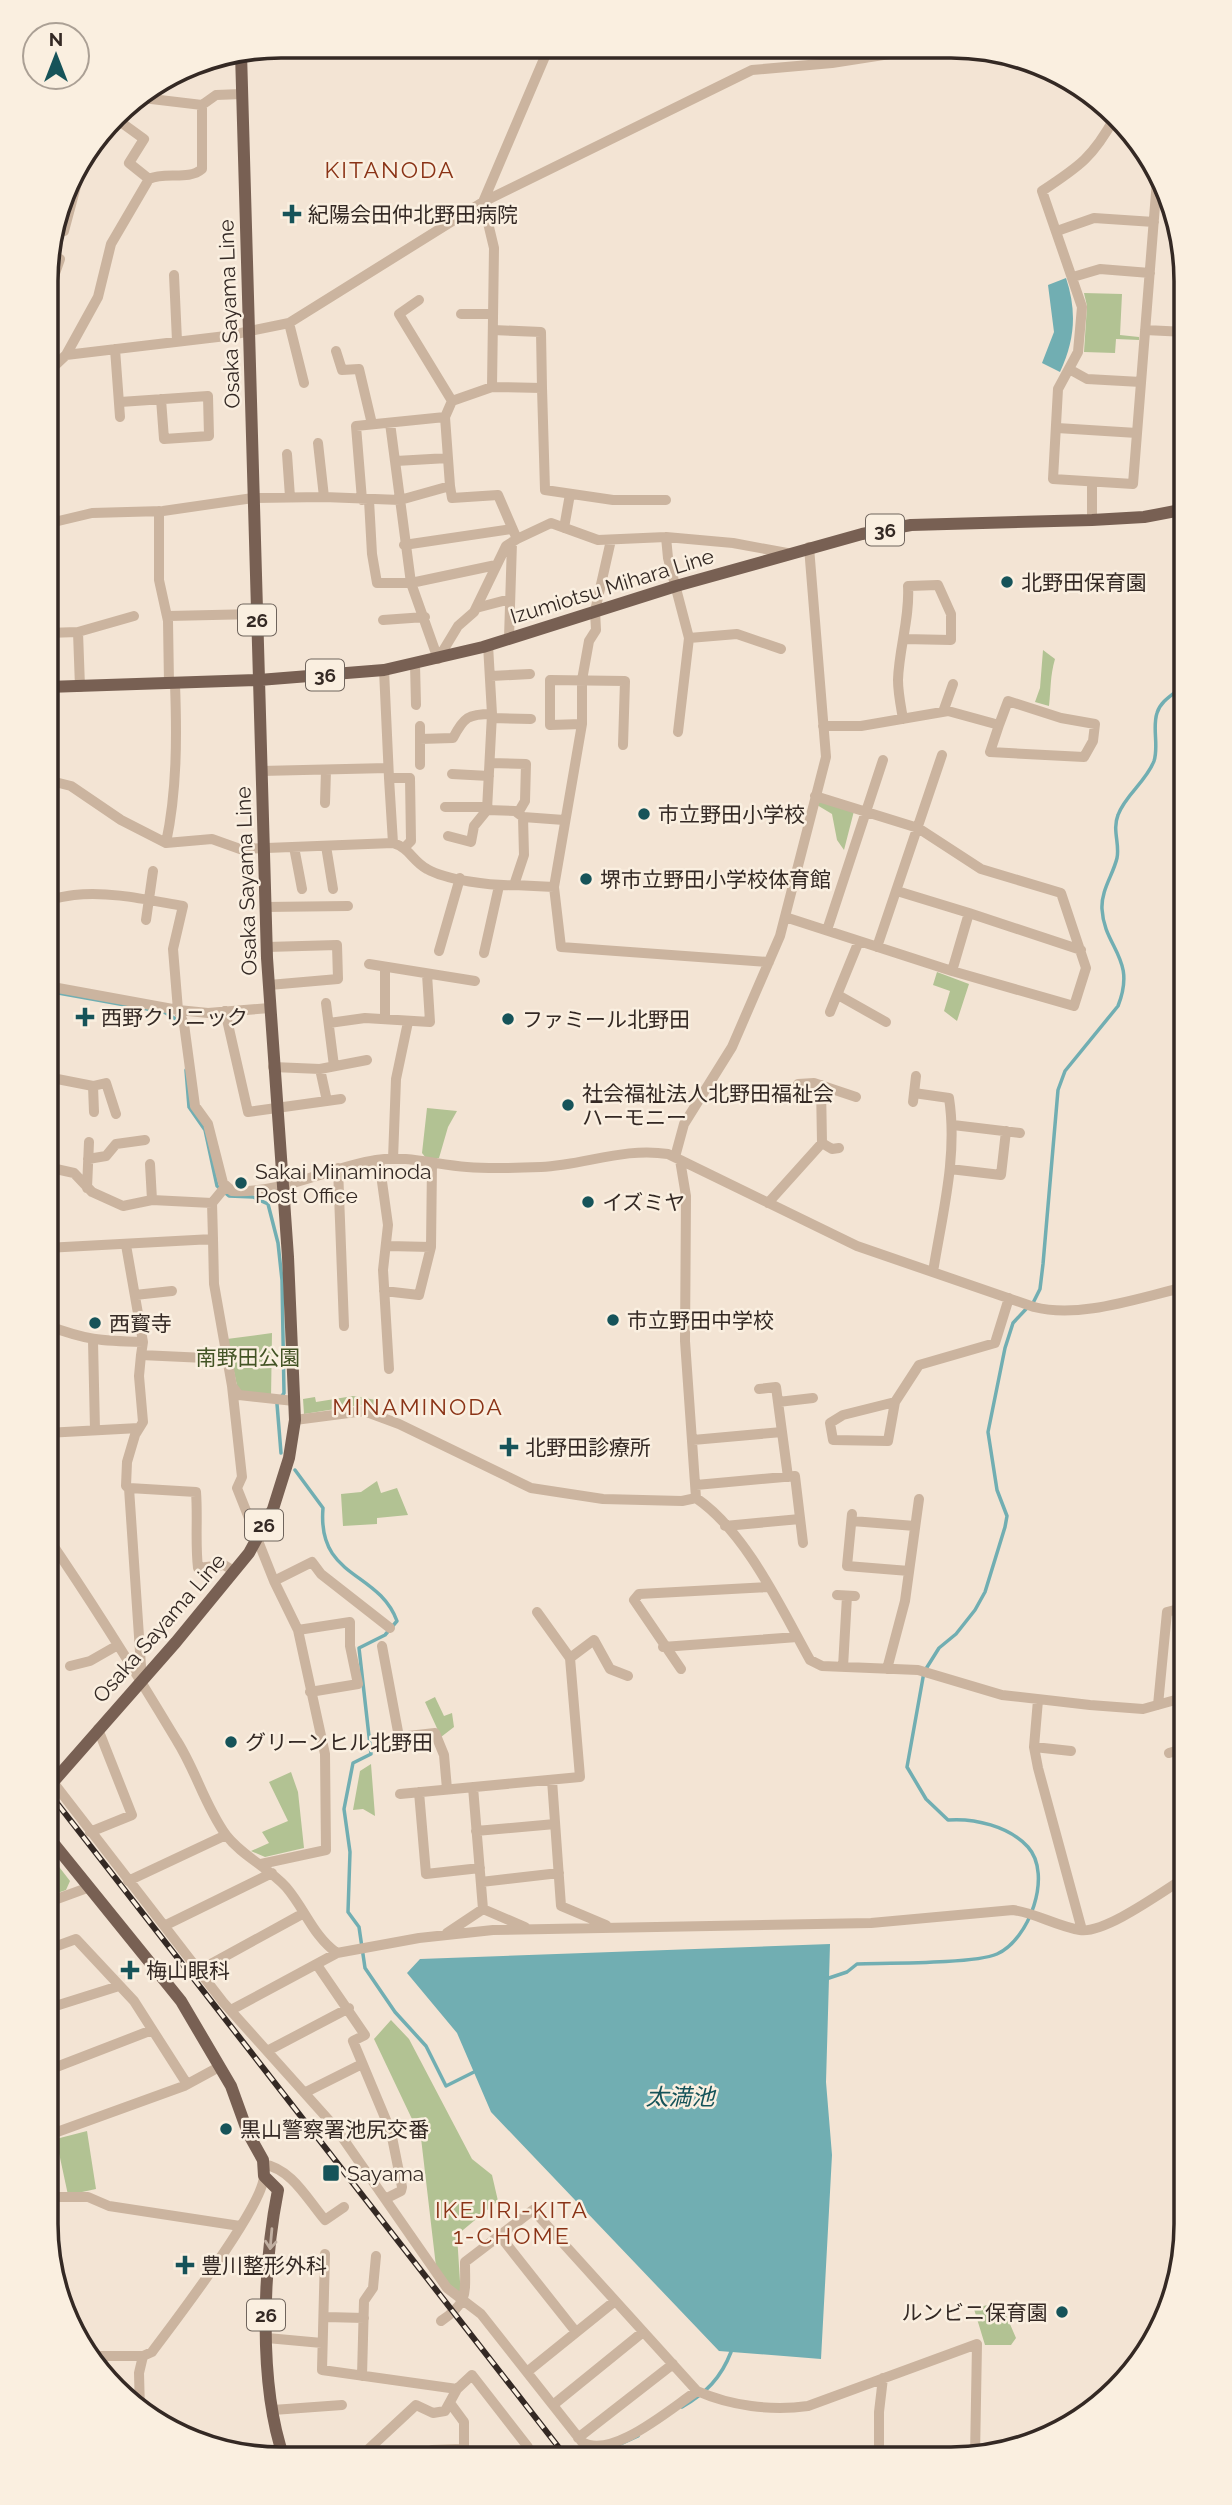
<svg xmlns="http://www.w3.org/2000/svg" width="1232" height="2505" font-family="Raleway,'Noto Sans JP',sans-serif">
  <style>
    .green { fill: #b2c293 }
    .water { fill: #71aeb2 }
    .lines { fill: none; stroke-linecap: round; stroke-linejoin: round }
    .stream { stroke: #71aeb2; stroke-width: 3.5 }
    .minor { stroke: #cbb49f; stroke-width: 10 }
    .major { stroke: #786053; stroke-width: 12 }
    .rail-casing { stroke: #342924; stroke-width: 6 }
    .rail { stroke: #faefe0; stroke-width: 3.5; stroke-dasharray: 10; stroke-linecap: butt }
    .oneway { stroke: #c0afa1 }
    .poi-dot { fill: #165359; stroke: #faefe0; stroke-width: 2.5 }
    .labels { text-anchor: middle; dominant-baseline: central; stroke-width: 5; stroke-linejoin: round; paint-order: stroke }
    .shield { fill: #faefe0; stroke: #6f645c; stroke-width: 2 }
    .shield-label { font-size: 19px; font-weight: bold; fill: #342924 }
    .poi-label { font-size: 21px; fill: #342924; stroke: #faefe0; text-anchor: start }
    .street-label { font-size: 21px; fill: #342924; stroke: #faefe0 }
    .park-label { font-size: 21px; fill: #435425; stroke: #faefe0 }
    .neighbourhood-label { font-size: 23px; letter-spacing: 2px; fill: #8a3316; stroke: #faefe0 }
    .water-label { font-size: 23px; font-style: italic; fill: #165359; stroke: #faefe0 }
    .rim { fill: none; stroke: #342924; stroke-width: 3.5 }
  </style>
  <rect width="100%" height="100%" fill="#f3e4d4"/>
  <!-- green -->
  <path class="green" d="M1084,293L1122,294L1120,335L1139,337V340L1116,339L1115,353L1084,352L1087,306Z
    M1043,650L1055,659C1050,676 1051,689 1049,706L1035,702L1040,688Z
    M820,801L854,811L844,850L837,840L832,814L817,805Z
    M937,972L969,984L957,1021L944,1011L950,991L933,985Z
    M427,1108L457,1111L448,1127L439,1158H426L422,1153Z
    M272,1333L271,1399L239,1395L227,1339Z
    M353,1396L376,1400L377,1408L360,1405L304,1414L303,1399L315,1397L316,1402Z
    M377,1481L381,1493L397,1488L408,1515L377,1518V1524L343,1526L341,1494L361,1492Z
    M435,1697L444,1716L452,1713L454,1727L441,1737L425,1702Z
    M371,1764L375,1816L363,1809L353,1810L360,1771Z
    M291,1772L298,1792L304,1848L265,1857L251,1851L269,1843L262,1832L288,1821L269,1782Z
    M46,1850L70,1881L66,1890L46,1897Z
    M391,2020L409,2039L472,2159L492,2175L498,2201L457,2235L461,2297L437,2275L421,2138L374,2039Z
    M87,2131L96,2189L68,2195L56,2139Z
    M1000,2301L1016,2338L1011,2345H985L974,2309Z"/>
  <!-- water -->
  <path class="water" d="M1066,278C1077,311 1075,340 1060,372L1042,363L1054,332L1048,285Z
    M830,1944L826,2082L832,2155L821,2359L719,2351L491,2112L457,2033L407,1973L420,1959Z"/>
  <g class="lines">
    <!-- stream -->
    <path class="stream" d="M1177,518L1176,534L1186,550
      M47,991L164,1012L179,1021
      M186,1070L189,1107L205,1130L217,1186L229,1196L253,1197L268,1204L278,1243L282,1280L284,1393L277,1404L281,1453
      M1033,1303L1040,1289L1043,1264L1058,1090L1065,1071L1118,1006C1137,958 1104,948 1102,909C1101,890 1113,875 1117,858C1120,844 1112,830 1118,815C1125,795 1146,782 1154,761C1159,746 1152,728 1157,713C1161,699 1177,693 1186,683
      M295,1470L323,1508C317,1579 378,1570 397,1621L385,1635L359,1648L371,1754L353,1763L344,1809L350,1852L348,1912L359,1927L365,1968L395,2012L426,2046L446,2086L474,2072
      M826,1979L847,1972L857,1964C887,1963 974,1964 997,1954C1029,1940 1053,1875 1028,1847C1009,1826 974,1818 948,1820L926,1799L907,1767L924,1672L939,1648L956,1634L975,1610L985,1592L1005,1527L1007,1516L997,1490L988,1432L1005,1348L1013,1323L1027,1308
      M682,2407C706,2393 721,2378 731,2352
      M616,2446L638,2436"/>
    <!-- minor -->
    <path class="minor" d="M143,98L202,105L216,95L242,94
      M1115,117C1093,157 1080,166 1042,191L1082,307L1078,352L1058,389L1053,479L1133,484L1157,180
      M149,179C165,171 188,181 202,169V105
      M54,230L64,231L83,160
      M1057,231L1094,218L1154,222
      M174,275L177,341
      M1073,277L1100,269L1150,273
      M47,296L60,259L47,258
      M419,300L399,314L452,401
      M461,314H493
      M289,323L304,383
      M493,330L541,332L542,388
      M1145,330L1186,332
      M115,349L120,417
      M336,351L342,370L359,369L372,424
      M66,355L98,297L111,244L149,179L129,163L144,139L115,118
      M1069,369L1087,379L1141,382
      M47,373L66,355L226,336L289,323L483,202L549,47
      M492,387L494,248L483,202L752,70L832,63L896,53
      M120,402L208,396L209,436L164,439L161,399
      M390,423L411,583L438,659
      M1057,428L1137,433
      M318,443L324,497
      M287,454L290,497
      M396,461L448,458
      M1092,482V520
      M450,486L452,498L498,495L517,539L551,523L598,540L666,537L733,543L787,553
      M362,500L356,426L445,417
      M369,500L372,554L377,583H411L496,565
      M1182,510L1186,480
      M159,511V580L168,621L169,684
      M50,523L92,513L163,511L253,498L324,497L400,500L450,486L445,417L452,401L492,387L542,388L545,490L613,500H666
      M564,528L570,494
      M666,537L668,558L689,638L678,732
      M404,545L512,529
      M476,608L510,599
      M168,616L257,614
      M383,620L425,617
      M78,632L80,687
      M47,633L78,632L134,616
      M509,638L512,542
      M689,638L737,634L781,649
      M438,659L458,626L474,612L506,546L517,539
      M415,664L416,705
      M384,670L389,778H410L411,841L406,846
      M491,676L530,674
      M943,712L953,684
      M492,718L531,719
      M903,719C901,707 898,693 898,680C899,648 910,618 908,586L938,585L951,614V640L904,639
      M582,724L550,725V680L625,681L623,745
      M823,726H861L948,711L999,725L990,752L1084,757L1093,741L1095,724L1061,718L1008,701L999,725
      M420,739L453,738C464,717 468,714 492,714
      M490,763L526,764L525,801L518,813
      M420,765V726
      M261,771L388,768
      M452,774L489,776
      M389,778L393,843
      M47,780L71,786L121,820L166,843L212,839L240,849L393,843C410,848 412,861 427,869C446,880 492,886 514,885L524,855L523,817L515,811L487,810L492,714L488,645
      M815,796L918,828L981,869L1061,893L1086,968L1074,1006L952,971
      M325,803L326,770
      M445,807H488
      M523,817L564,820
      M448,836L471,842L474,826L487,810
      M166,843C177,791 177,737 175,684
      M326,846L333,889
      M294,847L302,889
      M514,885L554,887L582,724V680L589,641L596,630L595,611L611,540
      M554,887L561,947L769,962
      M47,899C57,899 64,896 74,895C110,891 148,900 183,906L173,949L178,1010L184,1024L195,1106L208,1124L223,1183L232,1191C282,1194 327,1168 376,1160C406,1155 437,1165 467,1167C491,1169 517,1168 541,1167C585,1165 624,1147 668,1154L857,1246L1034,1307C1081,1319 1140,1297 1186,1287
      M265,907L348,906
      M969,913L1081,950
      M785,917L952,971L969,913L897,891
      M146,920L153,871
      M827,930L883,760
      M267,947L337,945L338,979L269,985
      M877,947L942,755
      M439,951L460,878
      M484,953L499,886
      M369,964L475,981
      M47,986L178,1010L208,1013L270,1008
      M838,995L886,1022
      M326,1003L334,1066
      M225,1011L248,1112L341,1099
      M830,1012L859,941
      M385,1018V967
      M329,1023L365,1018L430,1022L427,974
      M273,1067L320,1069L367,1060
      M320,1069L327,1101
      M47,1077L93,1086L106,1083L116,1114
      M798,1084L814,1083L856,1097
      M821,1085L822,1143L832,1149L839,1148
      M93,1086L94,1112
      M914,1093L949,1098C958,1156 942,1215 933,1272
      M913,1102L916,1076
      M47,1120L49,1121
      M953,1125L1020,1133
      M675,1157L684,1124L732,1047L780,936L826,757L809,547
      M88,1159L106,1156L116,1144L145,1140
      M393,1159L396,1079L408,1022
      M379,1160L388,1225L383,1270L389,1369
      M680,1160L686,1196L685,1341L696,1498C746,1532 781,1608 810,1660L822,1666L918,1670L1002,1695L1090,1705L1143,1709L1186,1697
      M150,1164L152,1200
      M47,1167L74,1173L92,1192L123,1206L152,1200L212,1203L213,1239
      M338,1168L344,1326
      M950,1169L1001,1175L1006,1131
      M87,1188L89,1142
      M212,1203L226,1186
      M768,1203L822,1143
      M126,1245L143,1342
      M388,1246L431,1247
      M46,1248L213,1239L214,1284L232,1386L239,1395L294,1401
      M384,1291L419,1295L431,1247L432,1163
      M135,1295L172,1291
      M46,1325C86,1340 100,1341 143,1342L141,1355L227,1359
      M93,1341L95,1430
      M141,1355L139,1376L143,1422L135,1435L127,1462L126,1486L129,1488L142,1681
      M232,1386L242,1477L237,1488L274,1581L298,1630L325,1754L326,1850L261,1864
      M759,1389L776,1387L788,1477
      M778,1402L813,1398
      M895,1402L843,1415L830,1423L833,1440L888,1441L895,1402L919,1365L995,1343L1009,1298
      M295,1420L364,1411L399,1424L531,1488L603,1499L682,1501L696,1498
      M46,1433L139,1428
      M693,1440L782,1432
      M696,1485L795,1476L803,1543
      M129,1488L196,1492C198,1518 195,1541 198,1568L224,1565L234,1571
      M852,1514L847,1566L909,1571
      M852,1521L915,1526
      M725,1526L800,1519
      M46,1535C92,1602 135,1671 177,1741C196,1771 205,1806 226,1835C242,1856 268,1867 286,1887C305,1909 313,1936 337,1953L419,1938L493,1930L871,1923L1013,1910C1036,1913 1056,1926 1080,1930C1105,1934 1163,1891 1186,1877
      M274,1581L312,1562L321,1574L390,1628
      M837,1595L855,1596
      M537,1612L570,1658
      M298,1630L350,1622V1646L358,1684L310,1692
      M382,1646L399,1737L435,1733L444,1755L447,1789
      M663,1647L797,1637
      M70,1666L90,1661L118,1645
      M843,1667L847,1596
      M681,1669L634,1600L639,1594L768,1587
      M887,1669L905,1601L919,1499
      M1038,1700L1034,1747L1038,1768L1082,1930
      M1158,1705L1167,1612L1186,1607
      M1034,1747L1071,1751
      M1169,1753L1186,1748
      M46,1773L223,2002L335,2127L447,2288L481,2314L582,2442C612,2460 671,2408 697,2391
      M552,1780L561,1906L606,1925
      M419,1792L426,1874L480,1868
      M400,1794L580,1777L570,1658L594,1640L610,1669L628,1676
      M476,1831L555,1824
      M90,1832L132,1815L98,1729
      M128,1881L226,1835
      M481,1882L559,1873
      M46,1903L87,1888
      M483,1909L525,1927
      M166,1925L272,1873
      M447,1933L483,1909L473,1787
      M46,1950L76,1939L134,2001L187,2084
      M317,1965L365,2035L353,2041L391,2132L402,2187L401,2191L385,2199
      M200,1970L304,1913
      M46,2009L119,1986
      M231,2010L337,1953
      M269,2050L349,2008
      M46,2071L152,2030
      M306,2092L362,2064
      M46,2136L184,2086L219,2067
      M263,2164C292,2169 307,2199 325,2220L344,2207
      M46,2197H88L109,2206L240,2226
      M500,2236L576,2332
      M325,2254L322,2370L457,2389
      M326,2317L364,2318
      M441,2321C469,2302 465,2294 465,2262L533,2210L697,2391C731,2406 771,2411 808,2406L977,2344L975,2456
      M267,2338L322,2343
      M96,2356H143L152,2352C175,2321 263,2207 264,2176
      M527,2372L615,2301
      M362,2376L364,2301L373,2288L376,2256
      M553,2405L643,2332
      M273,2410L342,2405
      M140,2411L139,2373L143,2356
      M578,2438L673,2364
      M831,2457H879
      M359,2458L416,2405L433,2413L445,2411L457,2389L472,2375L528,2447V2458
      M432,2458V2450L464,2449V2422L450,2403
      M879,2459V2412L883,2378"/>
    <!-- major -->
    <path class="major" d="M47,687L259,680L384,670L483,647L676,586L862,534L911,525L1092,520L1144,517L1186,509
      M46,1790L176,1642L249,1553L273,1509L289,1458L295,1420L288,1257L267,958L241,53
      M46,1834L181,2001L231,2086L248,2133L263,2160L264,2176L278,2190C263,2266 258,2384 284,2458"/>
    <defs>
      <path id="rail" d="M46,1789L567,2458"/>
    </defs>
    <!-- rail casing -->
    <use href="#rail" class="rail-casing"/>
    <!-- rail -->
    <use href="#rail" class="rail"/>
  </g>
  <!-- one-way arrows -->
  <defs><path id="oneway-shaft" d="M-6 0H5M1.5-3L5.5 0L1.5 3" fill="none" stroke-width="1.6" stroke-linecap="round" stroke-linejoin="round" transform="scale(1.75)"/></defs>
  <use class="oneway" href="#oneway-shaft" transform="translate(271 2239) rotate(95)"/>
  <!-- markers -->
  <g class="poi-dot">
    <path d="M288.5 203.5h7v7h7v7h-7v7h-7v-7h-7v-7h7z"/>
    <circle cx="1007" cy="582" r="7"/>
    <circle cx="644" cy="814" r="7"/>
    <circle cx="586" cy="879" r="7"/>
    <path d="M81.5 1006.5h7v7h7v7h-7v7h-7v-7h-7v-7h7z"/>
    <circle cx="508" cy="1019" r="7"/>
    <circle cx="568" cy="1105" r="7"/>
    <circle cx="241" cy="1183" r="7"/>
    <circle cx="588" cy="1202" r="7"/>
    <circle cx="613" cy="1320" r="7"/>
    <circle cx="95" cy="1323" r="7"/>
    <path d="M505.5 1436.5h7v7h7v7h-7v7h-7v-7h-7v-7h7z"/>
    <circle cx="231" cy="1742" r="7"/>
    <path d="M126.5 1959.5h7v7h7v7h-7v7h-7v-7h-7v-7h7z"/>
    <circle cx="226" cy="2129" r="7"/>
    <rect x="322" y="2164" width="18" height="18" rx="3.5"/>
    <path d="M181.5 2254.5h7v7h7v7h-7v7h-7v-7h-7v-7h7z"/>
    <circle cx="1062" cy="2312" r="7"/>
  </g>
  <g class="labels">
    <!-- shield labels -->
    <g class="shield">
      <rect x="866" y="514.5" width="38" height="31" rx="5"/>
      <rect x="238" y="604.5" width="38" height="31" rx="5"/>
      <rect x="306" y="659.5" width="38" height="31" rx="5"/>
      <rect x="245" y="1509.5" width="38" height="31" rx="5"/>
      <rect x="247" y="2299.5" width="38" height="31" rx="5"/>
    </g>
    <g class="shield-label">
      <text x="885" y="530">36</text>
      <text x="257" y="620">26</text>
      <text x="325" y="675">36</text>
      <text x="264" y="1525">26</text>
      <text x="266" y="2315">26</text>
    </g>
    <!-- poi labels -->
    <g class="poi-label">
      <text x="308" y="214">紀陽会田仲北野田病院</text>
      <text x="1021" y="582">北野田保育園</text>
      <text x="658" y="814">市立野田小学校</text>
      <text x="600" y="879">堺市立野田小学校体育館</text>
      <text x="101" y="1017">西野クリニック</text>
      <text x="522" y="1019">ファミール北野田</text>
      <text x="582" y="1093">社会福祉法人北野田福祉会<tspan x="582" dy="24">ハーモニー</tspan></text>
      <text x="255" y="1171">Sakai Minaminoda<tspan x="255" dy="24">Post Office</tspan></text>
      <text x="602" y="1202">イズミヤ</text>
      <text x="627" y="1320">市立野田中学校</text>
      <text x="109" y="1323">西寳寺</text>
      <text x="525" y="1447">北野田診療所</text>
      <text x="245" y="1742">グリーンヒル北野田</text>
      <text x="146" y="1970">梅山眼科</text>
      <text x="240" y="2129">黒山警察署池尻交番</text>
      <text x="347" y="2173">Sayama</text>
      <text x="201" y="2265">豊川整形外科</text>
      <text x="1048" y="2312" text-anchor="end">ルンビニ保育園</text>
    </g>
    <!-- street labels -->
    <g class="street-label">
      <text transform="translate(229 314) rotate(-92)">Osaka Sayama Line</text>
      <text transform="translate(612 586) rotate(-17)">Izumiotsu Mihara Line</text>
      <text transform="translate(246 881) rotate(-92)">Osaka Sayama Line</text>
      <text transform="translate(159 1628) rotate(-49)">Osaka Sayama Line</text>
    </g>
    <!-- park labels -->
    <g class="park-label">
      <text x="248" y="1357">南野田公園</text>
    </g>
    <!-- neighbourhood labels -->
    <g class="neighbourhood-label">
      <text x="390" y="169">KITANODA</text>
      <text x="418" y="1406">MINAMINODA</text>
      <text x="512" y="2209">IKEJIRI-KITA<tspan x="512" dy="26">1-CHOME</tspan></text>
    </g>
    <!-- water labels -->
    <g class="water-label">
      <text x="680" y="2096">太満池</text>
    </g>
  </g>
  <!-- crop -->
  <path d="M0 0H1232V2505H0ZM281 58H951A223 223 0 0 1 1174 281V2224A223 223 0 0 1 951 2447H281A223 223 0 0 1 58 2224V281A223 223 0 0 1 281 58Z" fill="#faefe0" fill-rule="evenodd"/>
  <path class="rim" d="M281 58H951A223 223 0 0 1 1174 281V2224A223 223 0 0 1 951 2447H281A223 223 0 0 1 58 2224V281A223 223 0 0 1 281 58Z"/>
  <!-- north arrow -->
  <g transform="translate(56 56)"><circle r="33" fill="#faefe0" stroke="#aba095" stroke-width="2"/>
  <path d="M0-5L12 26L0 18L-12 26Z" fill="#165359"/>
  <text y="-10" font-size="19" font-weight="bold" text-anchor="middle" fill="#342924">N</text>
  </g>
</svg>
